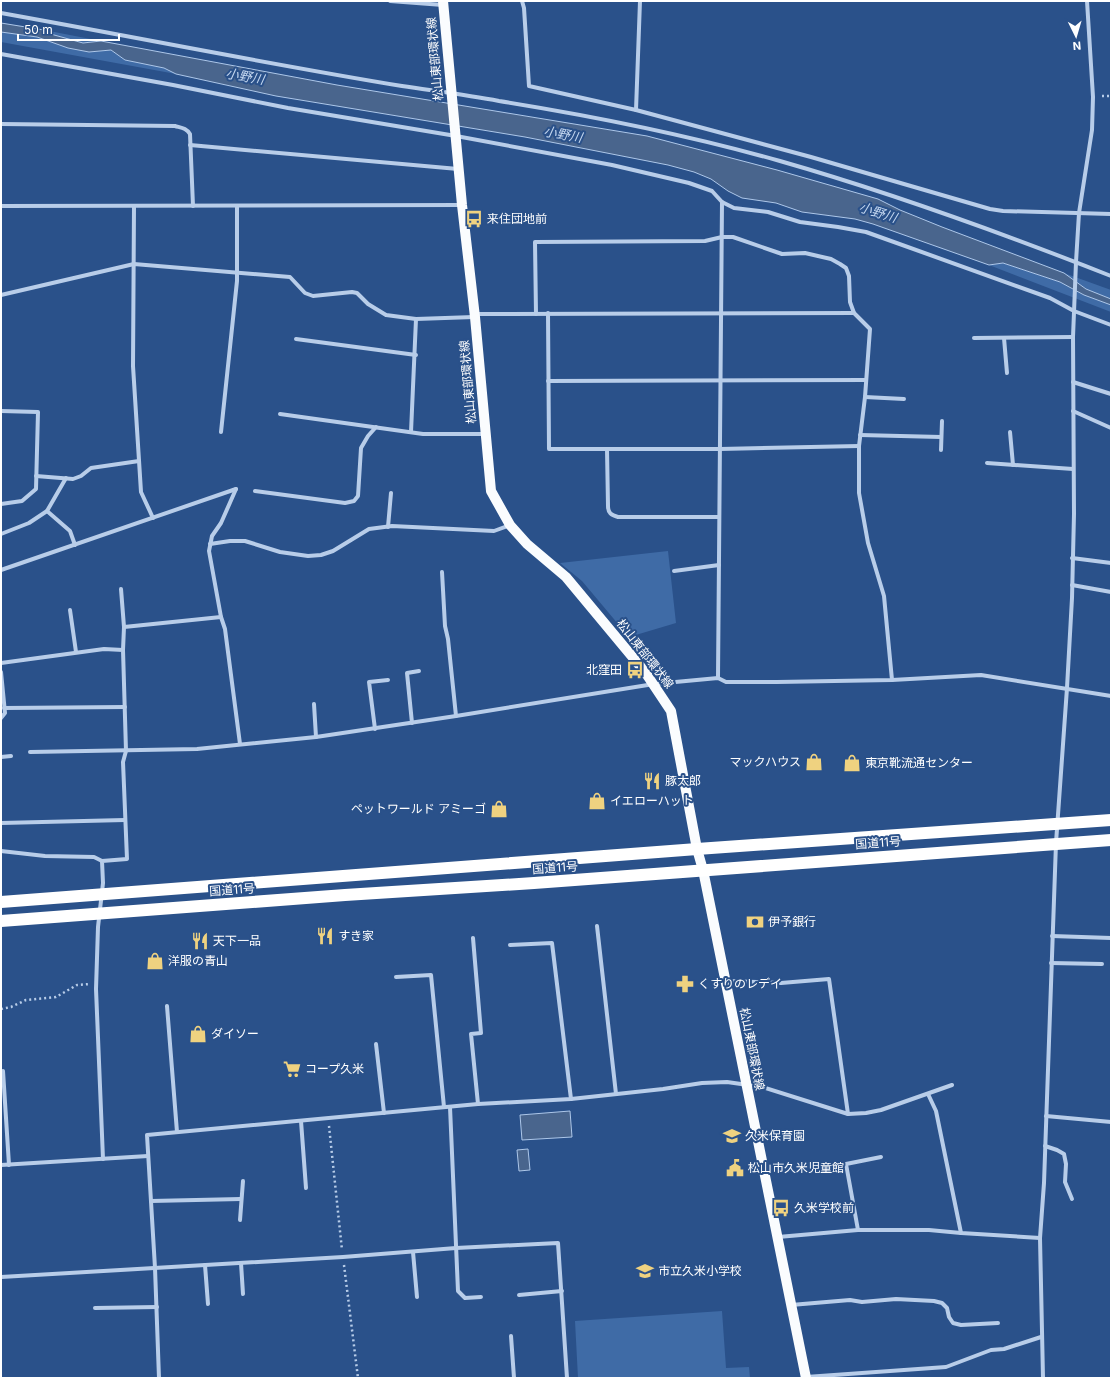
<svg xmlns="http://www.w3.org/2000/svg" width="1112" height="1379" viewBox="0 0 1112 1379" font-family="Inter,'Noto Sans JP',sans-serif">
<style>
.green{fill:#3f6ba6}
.water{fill:#49658d;stroke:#adc7e9}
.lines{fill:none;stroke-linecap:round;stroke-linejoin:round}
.path{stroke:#b8cde9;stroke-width:2.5;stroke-dasharray:2 3;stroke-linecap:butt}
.street{stroke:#b8cde9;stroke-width:4}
.primary{stroke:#fafcfe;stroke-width:10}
.highway{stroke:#fff;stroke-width:12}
.labels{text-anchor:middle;stroke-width:4;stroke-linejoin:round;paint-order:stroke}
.street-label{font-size:12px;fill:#fff;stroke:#2a518a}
.poi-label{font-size:12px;fill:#fff;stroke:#2a518a;text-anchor:start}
.water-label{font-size:13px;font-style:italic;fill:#c4d7f0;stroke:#2a518a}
</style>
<rect width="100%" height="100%" fill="#2a518a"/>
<g class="green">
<polygon points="44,30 101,41 83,43 47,33"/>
<polygon points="1,32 37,37 68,48 89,52 111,50 125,60 164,68 176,74 1,42"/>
<polygon points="1003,263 1060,282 1084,295 1111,305 1111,312 989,265"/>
<polygon points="1064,273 1111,290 1111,299 1086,289"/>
<polygon points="668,551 676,623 629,637 582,581 560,563"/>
<polygon points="722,1311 726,1368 749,1367 750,1378 578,1378 575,1321"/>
</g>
<g class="water">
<polygon points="1,23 44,30 47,33 83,43 101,41 337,85 647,136 777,170 878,199 900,210 942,227 1064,273 1086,289 1111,299 1111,305 1084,295 1060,282 1003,263 989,265 873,224 855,219 802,212 776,203 742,198 728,191 711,179 694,172 668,165 525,137 276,96 176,74 164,68 125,60 111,50 89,52 68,48 37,37 1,32"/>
<polygon points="570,1111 572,1137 522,1140 520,1115"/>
<polygon points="528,1149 530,1170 519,1171 517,1150"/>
</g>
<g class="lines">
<g class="path">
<polyline points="1102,96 1111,96"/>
<polyline points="1,1009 11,1007 26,1000 56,997 77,985 90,984"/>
<polyline points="329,1126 342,1250"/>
<polyline points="344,1265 358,1378"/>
</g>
<g class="street">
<polyline points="390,1 443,5"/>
<polyline points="522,1 524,8 529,86 636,110 811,157 990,209 1003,211 1111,214"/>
<path d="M1,13C135,37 268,64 402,86C435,91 467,95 499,101C593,116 688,135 780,161C892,193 1002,233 1111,276"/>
<polyline points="1,54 173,85 288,108 456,136 612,165 689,183 712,191 722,202 734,208 768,212 800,222 838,227 866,232 1050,298 1074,311 1111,325"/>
<polyline points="636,110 640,1"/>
<path d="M1,124L175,126C182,128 186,128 190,134L193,206"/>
<polyline points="190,145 458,169"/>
<polyline points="1,206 461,205"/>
<polyline points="134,206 133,366 141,492 153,518"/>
<polyline points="1,295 134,264 290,277 305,293 313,296 352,292 357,293 368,304 386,315 416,319 474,317"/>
<polyline points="548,313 549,449 720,449 859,446"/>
<polyline points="475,314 854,313"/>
<polyline points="536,314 535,242 705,241 722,237 733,237 782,254 805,253 831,259 840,264 846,268 849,276 850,302 854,313 870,329 865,397 859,446 859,493 868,543 884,596 892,680"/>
<polyline points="974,338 1073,337"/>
<polyline points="1004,338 1007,373"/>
<polyline points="296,339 416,355"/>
<polyline points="548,381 866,380"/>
<polyline points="1073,382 1111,394"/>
<polyline points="865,397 904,399"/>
<polyline points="1,411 38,412 36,489 22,501 1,504"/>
<polyline points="1073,411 1111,428"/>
<polyline points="280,414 423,434 485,434"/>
<polyline points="221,432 237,281 237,206"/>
<polyline points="411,432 416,319"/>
<polyline points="1010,432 1013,465"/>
<polyline points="860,435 941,437"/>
<path d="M607,449L608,506C608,513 611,515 618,517H719"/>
<polyline points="941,450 942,421"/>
<polyline points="987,463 1073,469"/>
<polyline points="36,476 73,479 81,476 91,468 139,461"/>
<polyline points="236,489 221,523 212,536 209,551 221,617 225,629 240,744"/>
<polyline points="255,491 345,503 354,501 358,496 361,448 368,436 376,427"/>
<polyline points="47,511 70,531 75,545"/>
<polyline points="388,527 391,493"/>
<polyline points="1,534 29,523 47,511 66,478"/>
<polyline points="210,544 230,541 245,541 280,552 308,556 321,555 333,551 369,529 392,526 494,531 510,525"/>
<polyline points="1072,558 1111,563"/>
<polyline points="1,570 236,489"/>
<polyline points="674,571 719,565"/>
<polyline points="442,572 445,626 448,639 456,716"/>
<polyline points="1072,585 1111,592"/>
<polyline points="121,589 124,627 123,650"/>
<polyline points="70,610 76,652"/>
<polyline points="124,627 221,617"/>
<polyline points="1,663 104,649 123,650 126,751 123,762 127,859 102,861 103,883 98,927 96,989 103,1159"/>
<polyline points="1,672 5,713 1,718"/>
<polyline points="718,678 722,202"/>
<polyline points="314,704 316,737"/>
<polyline points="4,708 125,707"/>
<polyline points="412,723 407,673 419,671"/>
<polyline points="375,729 369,682 388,680"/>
<polyline points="30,752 197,749 316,737 456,716 654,684 718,678 726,682 777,682 892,680 981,675 1111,696"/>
<polyline points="1,757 11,756"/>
<polyline points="1,823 125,820"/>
<polyline points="1,851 45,856 94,857 102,861"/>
<polyline points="597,926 616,1094"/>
<polyline points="1052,936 1111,938"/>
<polyline points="473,938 481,1033 471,1034 478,1104"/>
<polyline points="510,945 552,943 571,1099"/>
<polyline points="1051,963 1102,964"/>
<polyline points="396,977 431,975 444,1107"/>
<polyline points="727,981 781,983 829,979 848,1114"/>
<polyline points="167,1006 177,1132"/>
<polyline points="376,1044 384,1113"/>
<polyline points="3,1071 9,1165"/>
<polyline points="928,1094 936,1111 961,1233"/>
<polyline points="450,1107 458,1291 465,1298 481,1297"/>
<polyline points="1046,1116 1111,1122"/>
<polyline points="301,1121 306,1188"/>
<polyline points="1045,1146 1057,1150 1064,1154 1066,1164 1065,1182 1072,1199"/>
<polyline points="1,1165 148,1156"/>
<polyline points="151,1201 241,1199"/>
<polyline points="240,1220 243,1181"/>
<polyline points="858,1230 846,1164 881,1157"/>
<polyline points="778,1237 858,1230 929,1230 961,1233 1040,1238"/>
<polyline points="413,1252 417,1297"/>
<polyline points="241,1263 243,1294"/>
<polyline points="205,1265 208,1304"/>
<polyline points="1,1277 343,1257 456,1248 558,1243 567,1378"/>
<polyline points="519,1295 562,1291"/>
<polyline points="791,1305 850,1300 862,1302 896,1299 934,1301 942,1303 947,1308 949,1317 953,1323 961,1325 998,1323"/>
<polyline points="95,1308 157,1307"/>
<polyline points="511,1336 514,1378"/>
<polyline points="806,1377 946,1367 991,1350 1004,1349 1041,1337"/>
<polyline points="159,1378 155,1268 147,1135 478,1104 571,1099 663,1089 702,1083 727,1082 762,1087 848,1114 866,1113 881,1110 952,1085"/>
<polyline points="1043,1378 1040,1238 1044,1183 1056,843 1067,688 1072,598 1074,514 1073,337 1076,262 1079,213 1092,130 1093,97 1087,1"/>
</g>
<polyline class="primary" points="443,1 462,205 475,317 491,491 510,525 527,544 566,577 645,672 671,711 697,849 703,870 806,1378"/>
<g class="highway">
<polyline points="1,902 697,849 1111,820"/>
<polyline points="1,921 345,895 534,883 1111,840"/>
</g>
</g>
<defs>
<g id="bus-bare" transform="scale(1.38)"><path d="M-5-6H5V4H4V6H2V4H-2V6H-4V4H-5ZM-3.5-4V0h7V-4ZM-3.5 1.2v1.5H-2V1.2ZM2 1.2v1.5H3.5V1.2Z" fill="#efd280" stroke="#2a518a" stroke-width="2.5" paint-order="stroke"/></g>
<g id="shop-bare" transform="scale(1.38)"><path d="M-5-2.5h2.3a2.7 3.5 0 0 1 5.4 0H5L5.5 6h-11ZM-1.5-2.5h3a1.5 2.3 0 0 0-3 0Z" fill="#efd280" stroke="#2a518a" stroke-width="2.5" paint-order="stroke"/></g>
<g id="restaurant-bare" transform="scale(1.38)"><path d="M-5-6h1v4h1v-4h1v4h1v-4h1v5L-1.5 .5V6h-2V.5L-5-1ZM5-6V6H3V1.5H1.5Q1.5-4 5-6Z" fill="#efd280" stroke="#2a518a" stroke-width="2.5" paint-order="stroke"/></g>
<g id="bank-bare" transform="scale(1.38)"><path d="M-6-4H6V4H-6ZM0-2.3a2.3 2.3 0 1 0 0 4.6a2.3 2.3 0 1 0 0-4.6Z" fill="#efd280" stroke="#2a518a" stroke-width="2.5" paint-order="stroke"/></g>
<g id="pharmacy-bare" transform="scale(1.38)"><path d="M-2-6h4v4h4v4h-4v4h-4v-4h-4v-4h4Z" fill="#efd280" stroke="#2a518a" stroke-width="2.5" paint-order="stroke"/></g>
<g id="supermarket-bare" transform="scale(1.38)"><path d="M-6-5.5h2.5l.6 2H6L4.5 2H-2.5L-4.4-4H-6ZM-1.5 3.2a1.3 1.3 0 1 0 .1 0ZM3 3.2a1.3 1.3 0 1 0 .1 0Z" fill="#efd280" stroke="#2a518a" stroke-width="2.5" paint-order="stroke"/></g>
<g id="school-bare" transform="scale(1.38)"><path d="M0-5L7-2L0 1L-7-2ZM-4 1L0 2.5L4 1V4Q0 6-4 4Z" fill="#efd280" stroke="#2a518a" stroke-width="2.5" paint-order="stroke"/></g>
<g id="civic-bare" transform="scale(1.38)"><path d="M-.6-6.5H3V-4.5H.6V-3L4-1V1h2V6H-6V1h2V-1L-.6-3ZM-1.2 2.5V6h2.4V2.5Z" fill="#efd280" stroke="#2a518a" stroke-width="2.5" paint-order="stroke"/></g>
</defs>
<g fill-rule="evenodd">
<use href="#bus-bare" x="474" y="219"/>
<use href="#bus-bare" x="635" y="670"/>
<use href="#shop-bare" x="814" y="762"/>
<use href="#shop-bare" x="852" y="763"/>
<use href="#restaurant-bare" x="652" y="781"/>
<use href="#shop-bare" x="597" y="801"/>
<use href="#shop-bare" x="499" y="809"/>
<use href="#bank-bare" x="755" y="922"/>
<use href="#restaurant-bare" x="325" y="936"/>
<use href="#restaurant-bare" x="200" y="941"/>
<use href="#shop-bare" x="155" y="961"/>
<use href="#pharmacy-bare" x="685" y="984"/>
<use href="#shop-bare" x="198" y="1034"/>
<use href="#supermarket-bare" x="292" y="1069"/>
<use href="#school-bare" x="732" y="1136"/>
<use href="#civic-bare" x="735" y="1168"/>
<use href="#bus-bare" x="781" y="1208"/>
<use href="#school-bare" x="645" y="1271"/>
</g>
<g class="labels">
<g class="street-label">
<text transform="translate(435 59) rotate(-95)" y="4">松山東部環状線</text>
<text transform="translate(468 382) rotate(-95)" y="4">松山東部環状線</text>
<text transform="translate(645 654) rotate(52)" y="4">松山東部環状線</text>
<text transform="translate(878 843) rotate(-4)" y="4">国道11号</text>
<text transform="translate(555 868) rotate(-4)" y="4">国道11号</text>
<text transform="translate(232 890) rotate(-4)" y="4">国道11号</text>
<text transform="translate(752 1049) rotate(79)" y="4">松山東部環状線</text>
</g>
<g class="poi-label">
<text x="487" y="223">来住団地前</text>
<text x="622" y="674" text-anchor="end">北窪田</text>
<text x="801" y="766" text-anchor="end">マックハウス</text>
<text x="865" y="767">東京靴流通センター</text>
<text x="665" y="785">豚太郎</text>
<text x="610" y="805">イエローハット</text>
<text x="486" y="813" text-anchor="end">ペットワールド アミーゴ</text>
<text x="768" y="926">伊予銀行</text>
<text x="338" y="940">すき家</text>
<text x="213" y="945">天下一品</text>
<text x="168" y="965">洋服の青山</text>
<text x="698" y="988">くすりのレデイ</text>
<text x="211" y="1038">ダイソー</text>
<text x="305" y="1073">コープ久米</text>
<text x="745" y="1140">久米保育園</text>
<text x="748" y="1172">松山市久米児童館</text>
<text x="794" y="1212">久米学校前</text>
<text x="658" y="1275">市立久米小学校</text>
</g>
<g class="water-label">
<text transform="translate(245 76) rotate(10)" y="5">小野川</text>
<text transform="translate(563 134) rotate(10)" y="5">小野川</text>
<text transform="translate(878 212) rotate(17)" y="5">小野川</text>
</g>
</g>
<rect width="1112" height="1379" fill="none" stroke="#ffffff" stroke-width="4"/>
<g transform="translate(1076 36) rotate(175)" stroke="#2a518a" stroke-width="3" paint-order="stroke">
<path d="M0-3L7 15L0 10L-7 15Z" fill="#ffffff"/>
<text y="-6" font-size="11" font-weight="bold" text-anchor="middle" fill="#ffffff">N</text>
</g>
<path d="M18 34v6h101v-6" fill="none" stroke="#ffffff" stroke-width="2"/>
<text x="24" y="34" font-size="12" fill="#ffffff" stroke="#2a518a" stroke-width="3" paint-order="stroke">50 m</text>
</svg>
